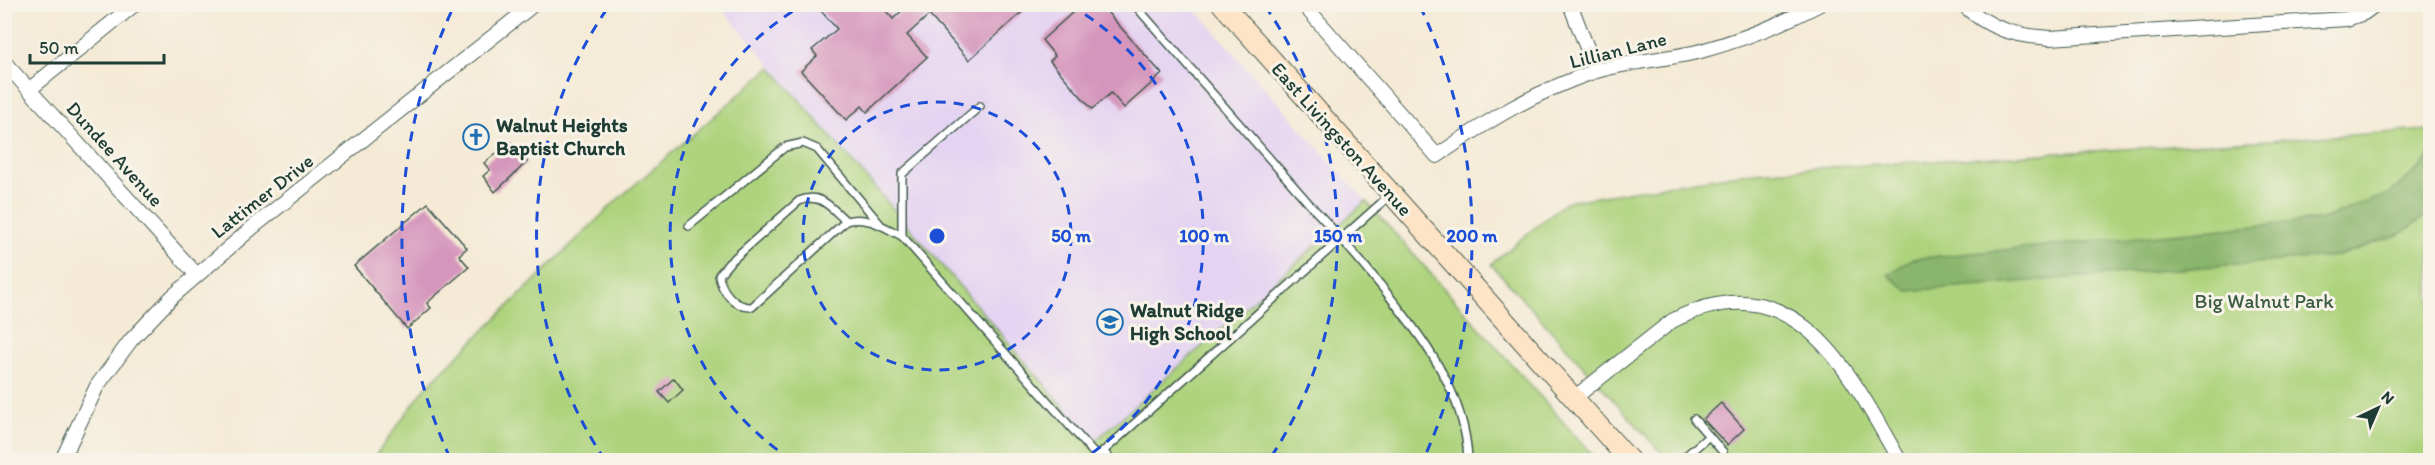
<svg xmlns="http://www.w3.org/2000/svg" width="2435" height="465" viewBox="0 0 2435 465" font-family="Itim,sans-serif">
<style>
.built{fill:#e4d3f2}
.green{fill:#add37d;stroke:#668858;stroke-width:1.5}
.forest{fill:#8ab56c;stroke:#547950;stroke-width:1.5}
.building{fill:#d595bc}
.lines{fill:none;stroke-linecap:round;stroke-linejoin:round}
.service-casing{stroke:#3f574c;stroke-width:10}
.minor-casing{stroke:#3f574c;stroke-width:16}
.secondary-casing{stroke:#3f574c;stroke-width:22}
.service{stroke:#fff;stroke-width:7}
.minor{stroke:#fff;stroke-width:14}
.secondary{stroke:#fee4c6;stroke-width:20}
.ring{fill:none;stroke:#1d4ed8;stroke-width:3;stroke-dasharray:10 8}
.labels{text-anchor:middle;stroke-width:6;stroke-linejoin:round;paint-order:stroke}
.street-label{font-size:20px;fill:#1f3d34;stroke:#f7f3e8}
.poi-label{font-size:20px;font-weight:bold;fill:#1f3d34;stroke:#f7f3e8;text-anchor:start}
.park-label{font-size:20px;fill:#3b5b43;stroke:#f7f3e8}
.centre{fill:#1d4ed8;stroke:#f7f3e8;stroke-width:3}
.ring-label{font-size:18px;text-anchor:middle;font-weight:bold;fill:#1d4ed8;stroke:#f7f3e8;stroke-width:6;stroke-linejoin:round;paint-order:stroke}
</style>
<rect width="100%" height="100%" fill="#f7f3e8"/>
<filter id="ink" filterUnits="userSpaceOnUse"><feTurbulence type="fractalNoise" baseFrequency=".0167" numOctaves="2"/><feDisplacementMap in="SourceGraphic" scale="12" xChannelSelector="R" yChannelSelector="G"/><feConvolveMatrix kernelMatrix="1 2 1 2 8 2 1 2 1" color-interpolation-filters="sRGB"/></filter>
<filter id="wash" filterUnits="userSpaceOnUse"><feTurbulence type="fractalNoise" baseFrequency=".008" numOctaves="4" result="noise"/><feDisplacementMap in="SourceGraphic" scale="24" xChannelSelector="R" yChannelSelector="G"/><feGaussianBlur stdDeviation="1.35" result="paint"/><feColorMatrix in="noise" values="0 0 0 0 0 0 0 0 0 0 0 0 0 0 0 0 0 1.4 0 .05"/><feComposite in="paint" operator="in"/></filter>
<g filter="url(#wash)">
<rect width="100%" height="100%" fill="#f4ead5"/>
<polygon class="built" points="719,5 1191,5 1366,201 1094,443"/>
<g class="green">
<polygon points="771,67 1094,442 1366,201 1597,460 372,460 426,387 616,201"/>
<polygon points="2430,130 2430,460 1668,460 1491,264 1566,202 1752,172"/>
</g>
<polygon class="forest" points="2430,154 2430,213 2400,234 2338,256 1908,291 1888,275 1911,259 2319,220 2389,194 2424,164"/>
<g id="blocks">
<g class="building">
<polygon points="815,4 880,4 893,19 909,4 1031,4 969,60 929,15 907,35 927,57 867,112 862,106 846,120 801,71 817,56 812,50 837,29"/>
<polygon points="1082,4 1100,4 1162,74 1124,108 1111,93 1092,109 1050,61 1055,56 1042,40"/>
<polygon points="510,142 527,162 495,192 483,176 490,170 484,163"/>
<polygon points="428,203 467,248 459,255 469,267 427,303 431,308 407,329 354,266"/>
<polygon points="674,378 683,390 669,403 659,392"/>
<polygon points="1721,403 1744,429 1727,445 1703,419"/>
</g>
</g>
</g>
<g filter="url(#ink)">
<use href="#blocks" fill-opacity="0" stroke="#3f574c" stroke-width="1.5"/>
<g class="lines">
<g class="service-casing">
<g id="service">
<path d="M1134,4L1312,207C1337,233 1359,259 1382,287C1422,337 1466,393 1468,460"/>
<polyline points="980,106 902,174 902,236 1097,457 1389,196"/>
<path d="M846,221C830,207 821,192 799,201L729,263L719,275C721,291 735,308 752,307L846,221C867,215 884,227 902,236"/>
<polyline points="689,226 785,147 803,143 817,149 880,224"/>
<polyline points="1694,419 1723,452"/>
<polyline points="1103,451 1111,460"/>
<polyline points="1681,460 1709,436"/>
</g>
</g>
<g class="minor-casing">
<g id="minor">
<path d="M1303,4L1437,156C1490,119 1531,94 1593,72C1627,61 1666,60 1701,51C1741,40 1782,24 1820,4"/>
<polyline points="1570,4 1596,71"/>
<path d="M1963,4C1988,29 2016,36 2050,38L2347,19L2364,13L2376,4"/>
<polyline points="4,62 196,274"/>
<polyline points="30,89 135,4"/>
<path d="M1574,398L1672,321C1794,258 1849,371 1899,460"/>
<polyline points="62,460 97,386 131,340 172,297 253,227 534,4"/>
</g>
</g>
<g class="secondary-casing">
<polyline id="secondary" points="1222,4 1629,460"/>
</g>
<use href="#service" class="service"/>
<use href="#minor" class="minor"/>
<use href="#secondary" class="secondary"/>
</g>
</g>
<g class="ring">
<circle cx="937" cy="236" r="134"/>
<path d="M792 460A267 267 0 0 1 803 5M1070 5A267 267 0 0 1 1082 460"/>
<path d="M605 460A401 401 0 0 1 609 6M1265 6A401 401 0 0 1 1269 460"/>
<path d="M450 458A535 535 0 0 1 454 6M1420 6A535 535 0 0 1 1424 458"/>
</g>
<defs>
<g id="church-ring" transform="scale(1.35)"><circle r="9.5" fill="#f7f3e8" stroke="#1f6fb2" stroke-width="1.5"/><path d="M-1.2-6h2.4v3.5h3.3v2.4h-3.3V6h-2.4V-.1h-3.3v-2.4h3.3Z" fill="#1f6fb2"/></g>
<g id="school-ring" transform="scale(1.35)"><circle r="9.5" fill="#f7f3e8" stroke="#1f6fb2" stroke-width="1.5"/><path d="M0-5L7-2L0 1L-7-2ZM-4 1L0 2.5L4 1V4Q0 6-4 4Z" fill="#1f6fb2"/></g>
</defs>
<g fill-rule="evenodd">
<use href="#church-ring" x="476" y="137"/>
<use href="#school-ring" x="1110" y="322"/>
</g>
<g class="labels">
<g class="street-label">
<text transform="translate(1618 50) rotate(-14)" y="7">Lillian Lane</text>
<text transform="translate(1342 139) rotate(48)" y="7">East Livingston Avenue</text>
<text transform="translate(115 154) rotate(48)" y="7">Dundee Avenue</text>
<text transform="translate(262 196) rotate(-38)" y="7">Lattimer Drive</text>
</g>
<g class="poi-label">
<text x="496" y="132">Walnut Heights<tspan x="496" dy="23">Baptist Church</tspan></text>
<text x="1130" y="317">Walnut Ridge<tspan x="1130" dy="23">High School</tspan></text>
</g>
<g class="park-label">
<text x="2264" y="308">Big Walnut Park</text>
</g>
</g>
<circle cx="937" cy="236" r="9" class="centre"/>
<g class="ring-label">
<text x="1071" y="242">50 m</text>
<text x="1204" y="242">100 m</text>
<text x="1338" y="242">150 m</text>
<text x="1472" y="242">200 m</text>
</g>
<rect width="2435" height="465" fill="none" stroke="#f7f3e8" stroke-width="24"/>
<g transform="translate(2378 408) rotate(44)" stroke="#f7f3e8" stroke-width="4.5" paint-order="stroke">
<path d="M0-4.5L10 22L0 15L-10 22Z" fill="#1f3d34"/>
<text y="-9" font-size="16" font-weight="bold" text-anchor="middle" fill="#1f3d34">N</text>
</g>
<path d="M30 54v9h134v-9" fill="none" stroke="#1f3d34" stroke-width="3"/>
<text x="39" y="54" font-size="18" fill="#1f3d34" stroke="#f7f3e8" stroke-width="4.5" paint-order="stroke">50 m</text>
</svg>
